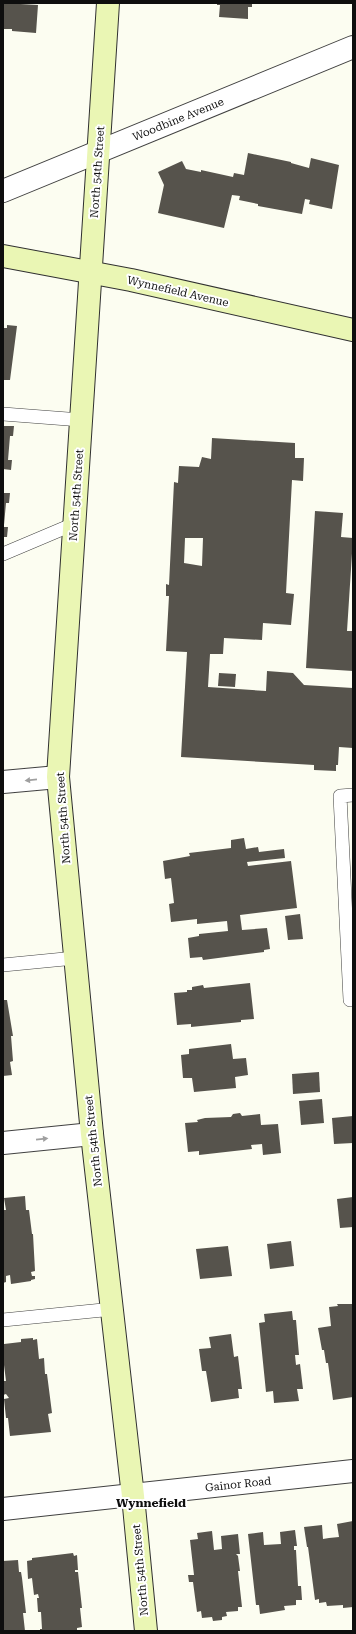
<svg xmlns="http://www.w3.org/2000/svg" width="356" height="1634" viewBox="0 0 356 1634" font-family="'Roboto Serif',serif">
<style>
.building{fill:#56534c;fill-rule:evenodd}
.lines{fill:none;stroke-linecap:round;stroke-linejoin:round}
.lane-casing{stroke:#414141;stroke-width:14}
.street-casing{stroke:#414141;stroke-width:24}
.secondary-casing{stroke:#303030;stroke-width:24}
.lane{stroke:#fff;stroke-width:13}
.street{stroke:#fff;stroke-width:22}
.secondary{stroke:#eaf6b4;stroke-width:22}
.oneway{fill:#9f9f9f}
.labels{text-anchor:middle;stroke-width:4;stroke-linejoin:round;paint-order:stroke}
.street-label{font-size:11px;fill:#0e0e0e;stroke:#fff}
.neighbourhood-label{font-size:12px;font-weight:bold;fill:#0e0e0e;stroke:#fff}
</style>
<rect width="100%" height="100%" fill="#fcfdf1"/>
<g class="building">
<polygon points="3,3 38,5 36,33 12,31 12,29 3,29"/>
<polygon points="217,3 252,3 252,7 248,7 248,19 219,17 220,5 217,5"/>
<polygon points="248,153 291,162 291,163 309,168 311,158 339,165 332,209 309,204 310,200 305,199 302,214 258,206 258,204 239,200 240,196 232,195 224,228 158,213 164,185 158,172 182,161 186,169 201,172 201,170 233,177 234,173 244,175"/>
<polygon points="7,325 17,326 10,380 3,380 3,328 7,328"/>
<polygon points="3,426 14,426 13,436 10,436 8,460 12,460 11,470 3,469"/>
<path d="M212,438L295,443V458H304L303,481L292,480L286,593L294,594L291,625L263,623L262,640L224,638L223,654H210L208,687L266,691L267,671L293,673L304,685L353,688V748L339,747L338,765H336V771L314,770V765L181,757L187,652L166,651L169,596H166V584L169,585L174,482L178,483L179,466L199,467L202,457L211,459ZM185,538H203L202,566L184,563Z"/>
<polygon points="3,493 10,493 9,503 6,503 4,525 3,525"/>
<polygon points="315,511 343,513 341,537 353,538 347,631 353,631 353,671 306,668"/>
<polygon points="3,527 8,527 7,537 3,537"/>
<polygon points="219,673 236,674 235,687 218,686"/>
<polygon points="244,838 246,849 258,847 259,852 284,849 285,858 247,862 248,866 291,861 297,908 240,915 242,930 267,928 270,949 264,950 264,952 203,960 202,957 190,958 188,938 199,936 199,934 228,931 227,921 197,924 197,919 171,922 169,904 174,903 171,878 165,879 163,861 190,856 189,853 231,848 231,840"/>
<polygon points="300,914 303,939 288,940 285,916"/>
<polygon points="250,983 254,1019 241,1020 241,1022 191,1027 191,1024 177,1025 174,993 187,992 187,990 192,990 192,987 203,985 204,988"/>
<polygon points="3,1000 7,1000 13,1036 11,1036 13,1061 10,1062 12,1075 3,1076"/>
<polygon points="231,1044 233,1059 246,1058 248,1075 235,1077 236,1088 194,1092 192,1078 183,1078 181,1055 189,1054 189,1049"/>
<polygon points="319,1072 320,1092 293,1094 292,1074"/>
<polygon points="322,1099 324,1123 301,1125 299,1101"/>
<polygon points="240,1113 242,1116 260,1114 261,1125 278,1124 281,1153 263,1155 262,1144 251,1145 252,1149 199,1155 199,1151 188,1152 185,1123 198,1122 197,1120 205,1118 231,1117 233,1114"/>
<polygon points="353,1116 353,1143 334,1144 332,1118"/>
<polygon points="25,1196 26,1210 29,1210 32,1234 33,1234 35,1271 31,1272 32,1276 35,1276 35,1279 31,1280 31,1281 11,1284 10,1275 6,1276 6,1282 3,1283 3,1212 4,1210 6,1210 4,1198"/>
<polygon points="353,1197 353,1227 340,1228 337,1199"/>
<polygon points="291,1241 294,1266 270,1269 267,1244"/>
<polygon points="228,1246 232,1276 200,1279 196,1249"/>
<polygon points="337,1304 353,1304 353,1397 333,1400 328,1363 326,1363 324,1350 322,1350 318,1328 331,1326 329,1307 338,1306"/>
<polygon points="292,1311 293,1320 296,1320 299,1355 295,1355 296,1365 300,1364 303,1389 297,1389 299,1401 274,1403 273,1391 266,1392 259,1323 265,1322 264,1314"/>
<polygon points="231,1334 234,1357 238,1356 242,1389 238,1389 239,1398 211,1402 206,1371 202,1371 199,1349 211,1348 209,1337"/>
<polygon points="33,1338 33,1340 37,1339 39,1359 44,1358 45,1374 47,1374 52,1413 48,1414 51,1432 10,1436 8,1418 6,1418 4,1399 9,1398 6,1394 3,1395 3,1381 6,1381 3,1357 3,1353 4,1353 4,1344 21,1342 21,1339"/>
<polygon points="353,1521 353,1542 352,1542 353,1544 353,1607 343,1608 343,1605 327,1606 326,1602 319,1603 319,1599 315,1600 308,1547 307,1547 304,1527 322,1525 323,1539 329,1538 339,1537 337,1524"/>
<polygon points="295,1530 297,1546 294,1546 294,1550 296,1550 298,1586 301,1586 302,1600 296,1600 296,1605 284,1606 285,1610 260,1614 259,1605 256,1605 248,1534 263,1532 264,1545 281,1544 280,1532"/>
<polygon points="212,1531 214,1550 222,1549 221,1536 238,1534 240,1554 236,1554 238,1556 240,1571 238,1571 242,1607 238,1607 238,1611 226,1612 227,1616 222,1617 222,1620 213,1621 212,1617 202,1618 201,1611 197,1612 193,1582 189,1582 188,1575 194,1575 190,1540 198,1539 197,1533"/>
<polygon points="73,1553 74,1556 77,1555 78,1570 75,1570 75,1572 78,1572 82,1608 80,1608 82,1627 77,1628 77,1631 40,1631 40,1629 42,1629 41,1612 38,1612 37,1598 39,1598 38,1594 34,1595 32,1578 28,1579 27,1561 32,1560 32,1558"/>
<polygon points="18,1560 19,1572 21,1572 22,1578 26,1613 23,1613 25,1631 3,1631 3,1561"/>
</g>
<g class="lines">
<g class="lane-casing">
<g id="lane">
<polyline points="3,414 81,420"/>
<polyline points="3,554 74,524"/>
<polyline points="353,795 340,796 350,1000 353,1000"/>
<polyline points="3,965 75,958"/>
<polyline points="3,1320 113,1309"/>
</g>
</g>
<g class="street-casing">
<g id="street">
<polyline points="3,191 353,47"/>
<polyline points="3,782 58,777"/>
<polyline points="3,1143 92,1134"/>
<polyline points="3,1509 353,1471"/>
</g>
</g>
<g class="secondary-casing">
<g id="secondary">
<polyline points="108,3 58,777 92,1134 133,1496 146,1631"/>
<polyline points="3,256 131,280 353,330"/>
</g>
</g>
<use href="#lane" class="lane"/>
<use href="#street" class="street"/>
<use href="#secondary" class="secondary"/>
</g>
<defs><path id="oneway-solid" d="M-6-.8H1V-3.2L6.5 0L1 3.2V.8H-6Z"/></defs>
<g class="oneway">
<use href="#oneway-solid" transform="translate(31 780) rotate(174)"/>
<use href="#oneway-solid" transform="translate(42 1139) rotate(-6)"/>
</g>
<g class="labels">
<g class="street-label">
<text transform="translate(178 119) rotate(-22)" y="4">Woodbine Avenue</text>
<text transform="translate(97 172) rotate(-86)" y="4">North 54th Street</text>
<text transform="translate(178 291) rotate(13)" y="4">Wynnefield Avenue</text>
<text transform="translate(76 495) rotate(-86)" y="4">North 54th Street</text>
<text transform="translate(63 818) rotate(-94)" y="4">North 54th Street</text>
<text transform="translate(93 1141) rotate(-96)" y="4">North 54th Street</text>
<text transform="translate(238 1484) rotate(-6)" y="4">Gainor Road</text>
<text transform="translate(140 1570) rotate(-95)" y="4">North 54th Street</text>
</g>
<g class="neighbourhood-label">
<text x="151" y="1507">Wynnefield</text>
</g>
</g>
<rect width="356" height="1634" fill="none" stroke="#0e0e0e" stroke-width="8"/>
</svg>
